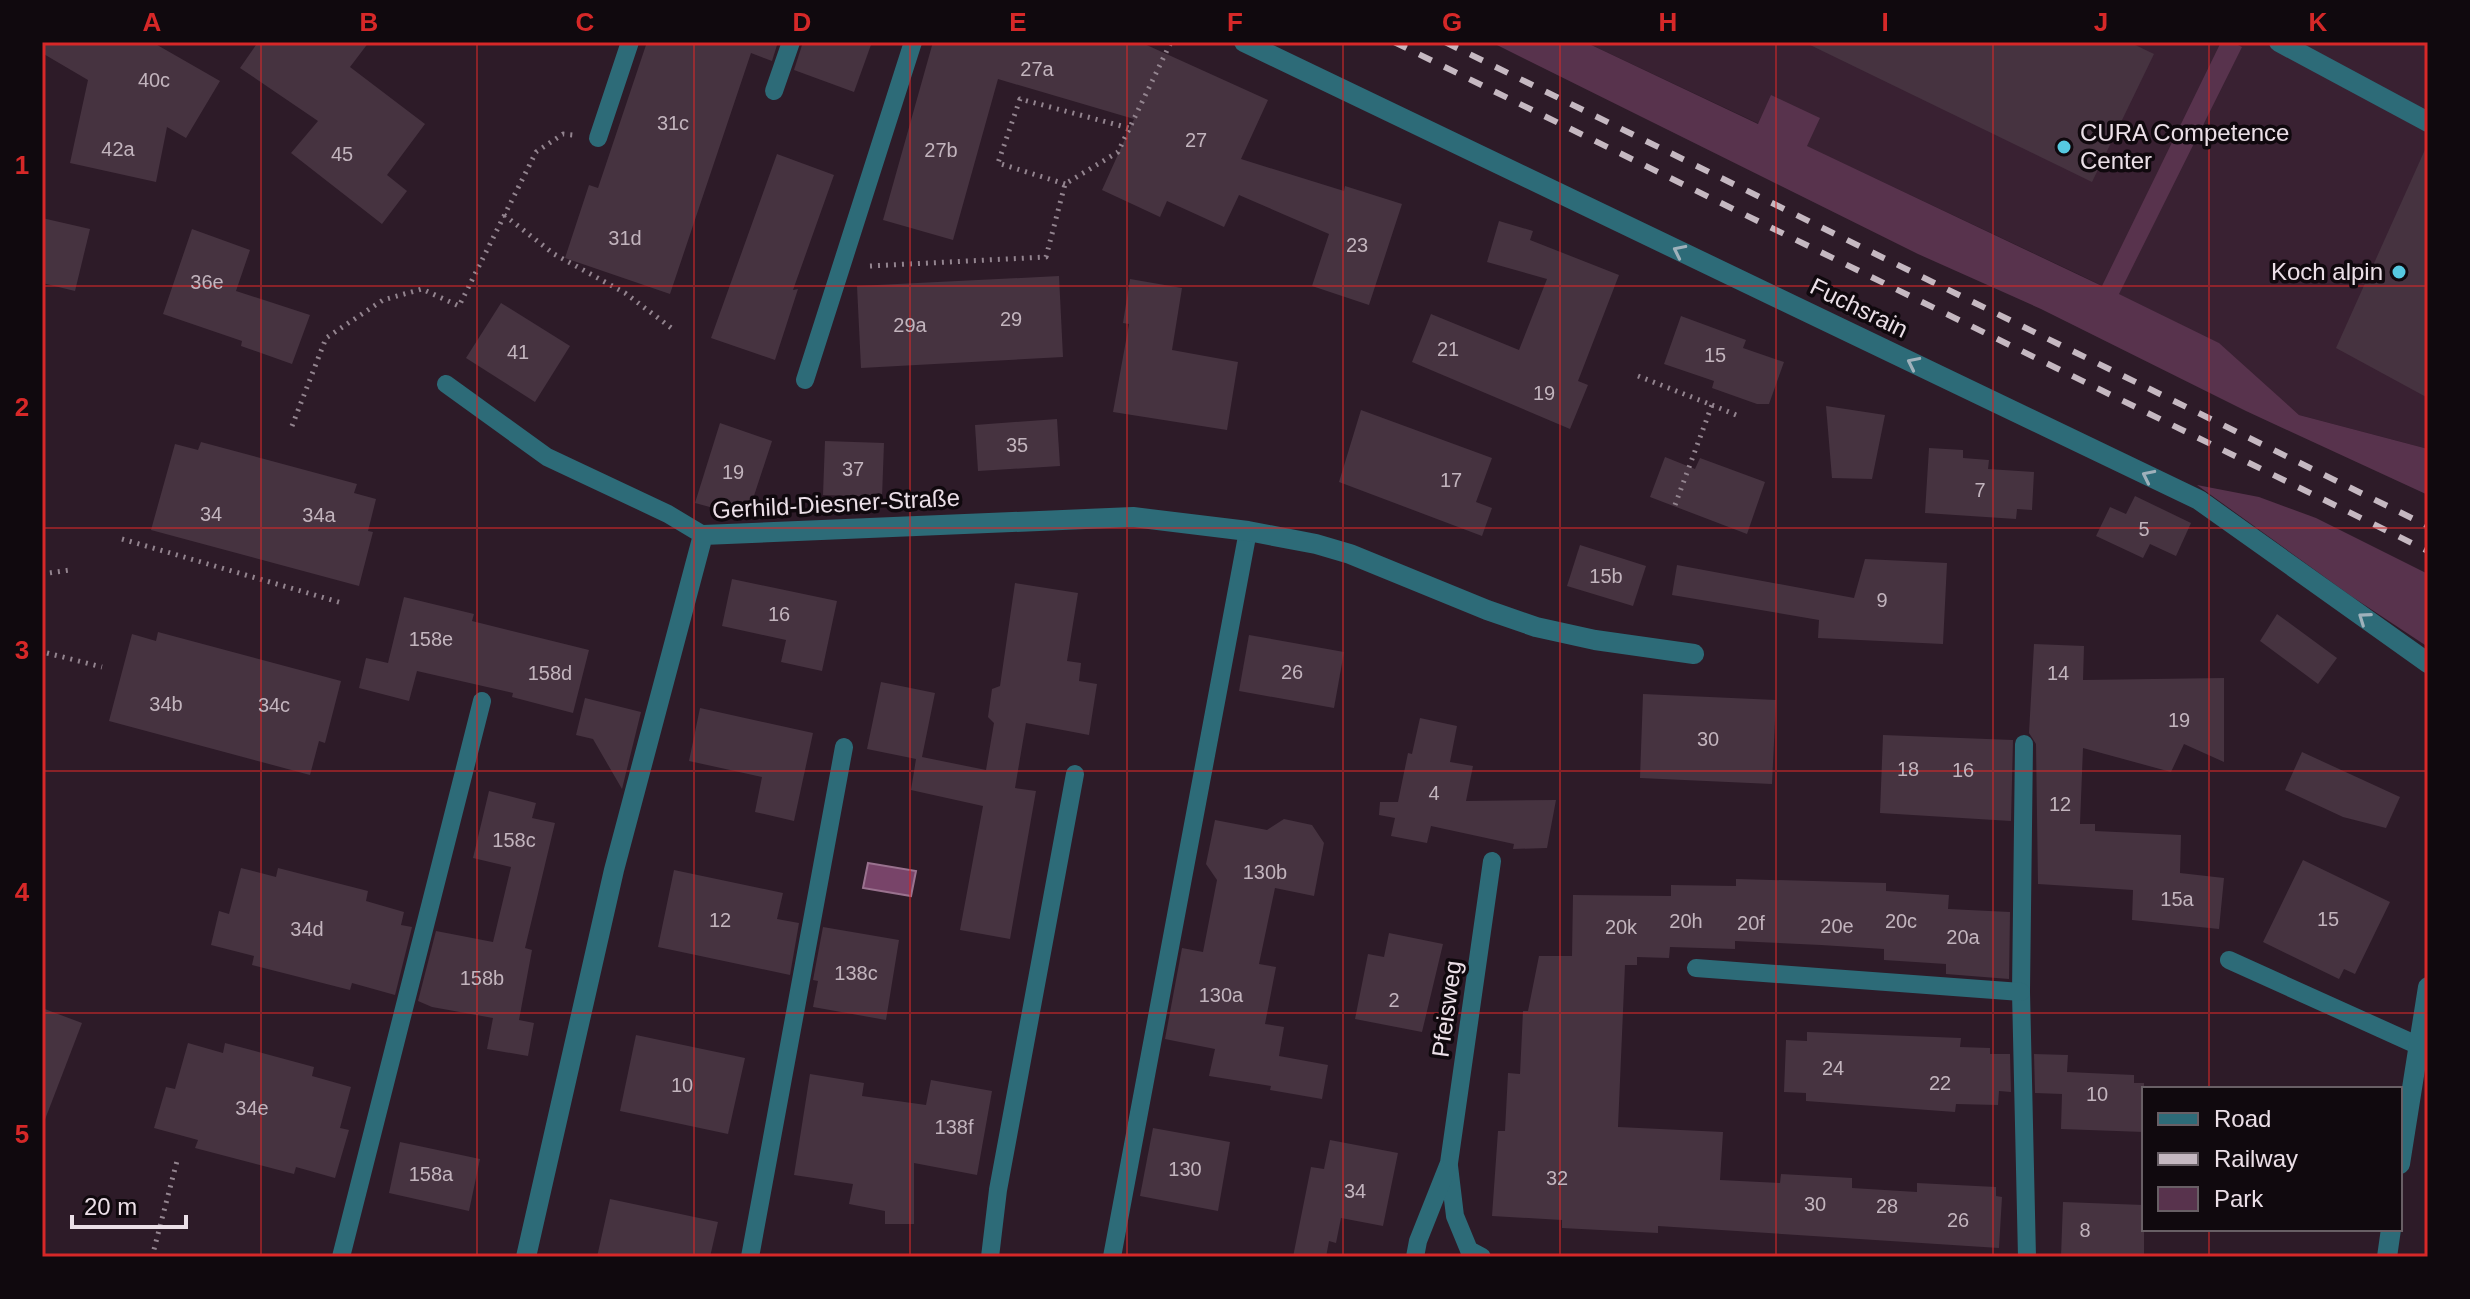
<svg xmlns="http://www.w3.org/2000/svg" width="2470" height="1299" viewBox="0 0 2470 1299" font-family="Arial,sans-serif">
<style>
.built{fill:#392132}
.green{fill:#58334d}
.water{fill:#784469;stroke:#9a728f;stroke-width:2}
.building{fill:#463340}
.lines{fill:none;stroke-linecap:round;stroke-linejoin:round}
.path{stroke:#93848f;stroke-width:5;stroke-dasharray:2 6;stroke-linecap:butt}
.lane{stroke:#2d6b78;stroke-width:18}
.street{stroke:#2d6b78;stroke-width:20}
.rail{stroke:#c5b8c1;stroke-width:6;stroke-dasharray:14 14;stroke-linecap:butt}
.oneway{stroke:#9fb1bb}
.grid{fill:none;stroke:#d62828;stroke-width:2;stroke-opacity:0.55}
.poi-dot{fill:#56c9e1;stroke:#10090e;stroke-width:3}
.labels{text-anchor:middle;stroke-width:7;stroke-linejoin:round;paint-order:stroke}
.number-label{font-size:20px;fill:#c2b4bd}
.poi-label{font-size:24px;fill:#ebdfe7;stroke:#10090e;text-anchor:start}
.street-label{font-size:24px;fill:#ebdfe7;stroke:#10090e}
.neatline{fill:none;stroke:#d62828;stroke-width:3}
.grid-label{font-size:26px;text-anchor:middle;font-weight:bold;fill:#d62828}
</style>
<rect width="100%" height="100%" fill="#2d1b28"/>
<polygon class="built" points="1585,42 2428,42 2428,449 2299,415 2218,343 2080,275"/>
<g class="green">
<polygon points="1491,42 1585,42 1758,124 1771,95 1820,118 1807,146 2102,286 2221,42 2232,42 2242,47 2119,294 2219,343 2299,415 2428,449 2428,495 2246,411 2041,309 1918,254"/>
<polygon points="2197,485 2259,497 2316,518 2428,574 2428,647 2351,596"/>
</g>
<polygon class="water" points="868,863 916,871 911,896 863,888"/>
<g class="building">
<polygon points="42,42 152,42 220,81 186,138 167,127 156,182 70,163 88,80 42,53"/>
<polygon points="258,42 369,42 350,67 425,124 387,175 407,191 382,224 291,153 318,121 240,68"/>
<polygon points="647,42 778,42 772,61 751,53 670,294 565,258 589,185 598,188"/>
<polygon points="803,42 872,42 854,92 794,70"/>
<polygon points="933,42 1140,42 1268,100 1241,159 1344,191 1345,186 1402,204 1369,305 1312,286 1329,234 1239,195 1224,227 1167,201 1160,217 1102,190 1134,119 998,79 953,240 883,220"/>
<polygon points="1804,42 2129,42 2154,54 2092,182"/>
<polygon points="2428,143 2428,398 2336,348"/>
<polygon points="777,154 834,175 793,290 798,289 775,360 711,338"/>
<polygon points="42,218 90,229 75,291 42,283"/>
<polygon points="1499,221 1533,231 1530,240 1619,275 1578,381 1588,385 1570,429 1412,362 1431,314 1519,350 1547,279 1487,262"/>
<polygon points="192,229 250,250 236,291 310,315 292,364 241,346 242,341 163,314"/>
<polygon points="1059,276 1063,357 861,368 857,286"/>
<polygon points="1130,279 1182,288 1172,350 1238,362 1227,430 1113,412 1129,324 1123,323"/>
<polygon points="501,303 570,346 535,402 466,358"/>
<polygon points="1681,316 1746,340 1743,348 1784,362 1769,404 1757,404 1712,388 1714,381 1664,364"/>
<polygon points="1826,406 1885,415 1872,479 1832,478"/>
<polygon points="1361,410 1492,458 1476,502 1492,508 1482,536 1339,482"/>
<polygon points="1057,419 1060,466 978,471 975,425"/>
<polygon points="720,423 772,441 747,517 695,503"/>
<polygon points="825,441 884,443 882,497 823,495"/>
<polygon points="201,442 357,484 354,493 376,499 368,531 373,532 359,586 151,530 175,444 198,450"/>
<polygon points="1929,448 1963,450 1963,458 1989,460 1988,469 2034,472 2032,510 2017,509 2016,519 1925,513"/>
<polygon points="1665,457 1695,469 1700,458 1765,482 1747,534 1650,497"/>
<polygon points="2135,496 2191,523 2176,556 2150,544 2143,558 2096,536 2110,507 2126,514"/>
<polygon points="1580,545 1646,566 1633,606 1567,586"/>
<polygon points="1865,559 1947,563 1943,644 1818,638 1819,620 1672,595 1677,565 1854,598"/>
<polygon points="732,579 837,601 822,671 781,662 786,640 722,626"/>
<polygon points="1015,583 1078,593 1067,661 1081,663 1079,681 1097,684 1089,735 1026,723 1015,788 1036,791 1010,939 960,930 983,806 911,790 916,759 867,749 881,682 935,693 922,757 986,770 994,723 988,717 992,689 1000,686"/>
<polygon points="404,597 474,614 472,621 589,650 573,713 512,697 513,693 417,671 409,701 359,688 366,658 388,663"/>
<polygon points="2277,614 2337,658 2318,684 2260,641"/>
<polygon points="158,632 341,681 325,743 319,741 310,775 109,721 132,634 156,641"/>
<polygon points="1249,635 1344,652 1334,708 1239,691"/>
<polygon points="2034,644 2084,646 2083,680 2224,678 2224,762 2184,744 2171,772 2083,748 2080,824 2095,824 2095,831 2181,835 2180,873 2224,878 2219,929 2132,920 2133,890 2038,884 2036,744 2029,733"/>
<polygon points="1643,694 1776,700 1772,784 1640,778"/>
<polygon points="585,698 641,712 622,789 593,739 576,735"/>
<polygon points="700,708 813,733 794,821 755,812 762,777 689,761"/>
<polygon points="1420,718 1457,726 1450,762 1473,766 1466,801 1556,800 1547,848 1513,849 1514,844 1431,826 1427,843 1391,836 1395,818 1379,815 1380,802 1398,802 1408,753 1412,754"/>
<polygon points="1883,735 2013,740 2011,821 1880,813"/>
<polygon points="2302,752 2400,797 2386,828 2343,817 2285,790"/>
<polygon points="489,791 536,803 532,818 555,823 525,948 532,950 519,1020 534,1023 528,1056 487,1049 493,1018 432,1007 418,1001 436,931 493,942 511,867 473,858"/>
<polygon points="1284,819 1312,825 1324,843 1314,896 1275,888 1259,964 1276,967 1265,1024 1284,1027 1279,1056 1328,1065 1322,1099 1270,1090 1271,1086 1209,1076 1215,1049 1165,1039 1182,948 1203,952 1217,880 1206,864 1215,820 1267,830"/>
<polygon points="2303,860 2390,902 2355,974 2344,969 2339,979 2263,942"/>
<polygon points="241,868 276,877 278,868 368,891 366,901 404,912 401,925 412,927 395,995 352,983 350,990 252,965 254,956 211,945 219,911 229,914"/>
<polygon points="674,870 783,893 777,919 799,923 790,975 658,947"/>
<polygon points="1736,879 1886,883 1886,891 1949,895 1948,909 2010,912 2009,979 1946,974 1946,964 1884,960 1884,949 1821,945 1735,941 1735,949 1670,947 1669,958 1637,957 1637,965 1625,965 1618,1127 1723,1132 1720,1180 1780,1183 1781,1174 1852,1178 1852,1188 1917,1192 1917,1183 1996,1187 1996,1196 2002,1197 1999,1248 1658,1226 1658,1233 1562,1228 1562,1220 1492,1216 1498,1131 1505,1131 1508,1073 1520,1074 1523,1011 1528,1011 1539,956 1572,956 1573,895 1671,896 1671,885 1736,886"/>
<polygon points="823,927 899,940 886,1020 813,1007 818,981 813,980"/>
<polygon points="1389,933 1443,944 1422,1032 1355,1019 1368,954 1384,957"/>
<polygon points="42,1008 82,1023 44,1122 42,1121"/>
<polygon points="1807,1032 1961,1038 1960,1047 1990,1048 1990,1054 2010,1054 2011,1092 1999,1091 1998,1105 1956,1104 1955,1112 1806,1101 1806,1093 1784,1092 1786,1040 1807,1041"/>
<polygon points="636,1035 745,1058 728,1134 620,1111"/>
<polygon points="188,1043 223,1053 225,1043 314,1067 312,1076 351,1087 340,1128 349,1130 335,1178 296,1167 294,1174 195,1148 198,1140 154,1128 166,1087 175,1089"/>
<polygon points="2034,1054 2068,1055 2067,1072 2134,1075 2134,1083 2144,1083 2144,1132 2061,1129 2062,1094 2035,1093"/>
<polygon points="810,1074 864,1083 862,1096 926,1105 931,1080 992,1091 977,1175 914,1163 914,1224 885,1224 885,1211 849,1204 853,1184 794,1175"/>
<polygon points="1153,1128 1230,1142 1218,1211 1140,1196"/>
<polygon points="1330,1140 1398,1153 1383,1226 1341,1218 1336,1243 1329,1241 1326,1257 1293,1257 1311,1167 1324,1169"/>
<polygon points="400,1142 480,1159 469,1211 389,1193"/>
<polygon points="610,1199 718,1222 710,1257 597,1257"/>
<polygon points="2063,1202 2144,1205 2144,1257 2061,1257"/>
</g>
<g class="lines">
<g class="path">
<polyline points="1065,184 998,163 1020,99 1129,128"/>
<polyline points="504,215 554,254 625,293 674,330"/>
<polyline points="870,266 1046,257 1065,184 1118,152 1171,42"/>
<polyline points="1638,376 1712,405 1675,505"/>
<polyline points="1712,405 1741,417"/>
<polyline points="292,426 326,338 383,300 422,289 459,306 536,152 563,134 573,135"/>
<polyline points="122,539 342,603"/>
<polyline points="42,574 70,570"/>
<polyline points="47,653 102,667"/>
<polyline points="152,1257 177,1161"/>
</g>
<g class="lane">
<polyline points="774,91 791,42"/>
<polyline points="598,138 630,42"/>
<polyline points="805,380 913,42"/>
<polyline points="446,384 547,457 668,514 703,535"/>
<polyline points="2024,744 2021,992 2027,1257"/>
<polyline points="2229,960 2417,1045"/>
<polyline points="1696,968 2021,992"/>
<polyline points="1449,1166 1455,1216 1469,1250 1482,1257"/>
<polyline points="341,1257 482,701"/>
<polyline points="750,1257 844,747"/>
<polyline points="990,1257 998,1190 1075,774"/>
<polyline points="1112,1257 1248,531"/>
<polyline points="1415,1257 1418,1241 1449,1163 1492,861"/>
</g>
<g class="street">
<polyline points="1244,42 2199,500 2428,663"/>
<polyline points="2279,42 2428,122"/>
<polyline points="2400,1164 2428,987"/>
<polyline points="526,1257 614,870 703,535 1133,517 1248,531 1316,544 1350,554 1487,610 1536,627 1595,640 1694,654"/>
<polyline points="2387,1257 2391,1229"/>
</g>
<g class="rail">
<polyline points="1394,42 2428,551"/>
<polyline points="1445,42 2428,526"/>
</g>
</g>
<defs><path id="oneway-chevron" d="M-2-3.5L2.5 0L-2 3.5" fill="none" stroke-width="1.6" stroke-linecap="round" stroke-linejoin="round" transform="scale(2)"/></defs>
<g class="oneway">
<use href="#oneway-chevron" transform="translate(1679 251) rotate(-154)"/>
<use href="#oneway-chevron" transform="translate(1913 363) rotate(-154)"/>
<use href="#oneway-chevron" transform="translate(2148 476) rotate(-154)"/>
<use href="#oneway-chevron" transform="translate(2364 618) rotate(-145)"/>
</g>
<path class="grid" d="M261,42V1257M477,42V1257M694,42V1257M910,42V1257M1127,42V1257M1343,42V1257M1560,42V1257M1776,42V1257M1993,42V1257M2209,42V1089M42,286H2428M42,528H2428M42,771H2428M42,1013H2428M2209,1229V1257"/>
<g class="poi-dot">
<circle cx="2064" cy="147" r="8"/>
<circle cx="2399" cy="272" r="8"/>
</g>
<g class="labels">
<g class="number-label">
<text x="1037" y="76">27a</text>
<text x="154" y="87">40c</text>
<text x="673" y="130">31c</text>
<text x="1196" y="147">27</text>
<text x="118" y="156">42a</text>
<text x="941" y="157">27b</text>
<text x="342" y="161">45</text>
<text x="625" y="245">31d</text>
<text x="1357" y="252">23</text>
<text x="207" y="289">36e</text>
<text x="1011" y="326">29</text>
<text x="910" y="332">29a</text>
<text x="1448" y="356">21</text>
<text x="518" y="359">41</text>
<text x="1715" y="362">15</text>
<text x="1544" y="400">19</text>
<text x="1017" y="452">35</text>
<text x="853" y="476">37</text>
<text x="733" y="479">19</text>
<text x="1451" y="487">17</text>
<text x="1980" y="497">7</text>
<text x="211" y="521">34</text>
<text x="319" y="522">34a</text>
<text x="2144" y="536">5</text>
<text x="1606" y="583">15b</text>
<text x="1882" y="607">9</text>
<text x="779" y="621">16</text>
<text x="431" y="646">158e</text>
<text x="1292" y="679">26</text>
<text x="550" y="680">158d</text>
<text x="2058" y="680">14</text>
<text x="166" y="711">34b</text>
<text x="274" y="712">34c</text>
<text x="2179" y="727">19</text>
<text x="1708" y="746">30</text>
<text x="1908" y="776">18</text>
<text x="1963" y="777">16</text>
<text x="1434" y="800">4</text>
<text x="2060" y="811">12</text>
<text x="514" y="847">158c</text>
<text x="1265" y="879">130b</text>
<text x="2177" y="906">15a</text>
<text x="2328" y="926">15</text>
<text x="720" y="927">12</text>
<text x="1686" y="928">20h</text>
<text x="1901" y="928">20c</text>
<text x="1751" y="930">20f</text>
<text x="1837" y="933">20e</text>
<text x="1621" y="934">20k</text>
<text x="307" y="936">34d</text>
<text x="1963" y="944">20a</text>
<text x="856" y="980">138c</text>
<text x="482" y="985">158b</text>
<text x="1221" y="1002">130a</text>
<text x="1394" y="1007">2</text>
<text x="1833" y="1075">24</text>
<text x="1940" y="1090">22</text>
<text x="682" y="1092">10</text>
<text x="2097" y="1101">10</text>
<text x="252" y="1115">34e</text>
<text x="954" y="1134">138f</text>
<text x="1185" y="1176">130</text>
<text x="431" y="1181">158a</text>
<text x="1557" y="1185">32</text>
<text x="1355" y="1198">34</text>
<text x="1815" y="1211">30</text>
<text x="1887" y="1213">28</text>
<text x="1958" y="1227">26</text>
<text x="2085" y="1237">8</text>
</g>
<g class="poi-label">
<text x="2080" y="141">CURA Competence<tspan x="2080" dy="28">Center</tspan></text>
<text x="2383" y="280" text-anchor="end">Koch alpin</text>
</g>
<g class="street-label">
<text transform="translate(1859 308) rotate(26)" y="8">Fuchsrain</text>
<text transform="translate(836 504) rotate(-3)" y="8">Gerhild-Diesner-Straße</text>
<text transform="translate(1447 1009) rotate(-82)" y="8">Pfeisweg</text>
</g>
</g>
<rect width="2470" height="1299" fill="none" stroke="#10090e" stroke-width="88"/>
<rect x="2142" y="1087" width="260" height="144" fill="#10090e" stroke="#685f65" stroke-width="2"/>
<rect x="2158" y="1113" width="40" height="12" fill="#2d6b78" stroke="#685f65" stroke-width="2"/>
<text x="2214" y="1127" font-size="24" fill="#ebdfe7">Road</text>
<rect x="2158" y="1153" width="40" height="12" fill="#c5b8c1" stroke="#685f65" stroke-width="2"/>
<text x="2214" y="1167" font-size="24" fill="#ebdfe7">Railway</text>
<rect x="2158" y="1187" width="40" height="24" fill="#58334d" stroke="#685f65" stroke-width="2"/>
<text x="2214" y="1207" font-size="24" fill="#ebdfe7">Park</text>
<path d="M72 1215v12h114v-12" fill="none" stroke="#ebdfe7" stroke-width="4"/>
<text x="84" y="1215" font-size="24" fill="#ebdfe7" stroke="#10090e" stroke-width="6" paint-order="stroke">20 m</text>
<rect x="44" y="44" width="2382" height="1211" class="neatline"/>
<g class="grid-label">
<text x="152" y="31">A</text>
<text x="369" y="31">B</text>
<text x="585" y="31">C</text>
<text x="802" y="31">D</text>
<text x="1018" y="31">E</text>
<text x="1235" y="31">F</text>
<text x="1452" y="31">G</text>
<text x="1668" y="31">H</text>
<text x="1885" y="31">I</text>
<text x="2101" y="31">J</text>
<text x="2318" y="31">K</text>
<text x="22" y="174">1</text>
<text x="22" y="416">2</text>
<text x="22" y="659">3</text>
<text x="22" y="901">4</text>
<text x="22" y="1143">5</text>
</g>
</svg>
